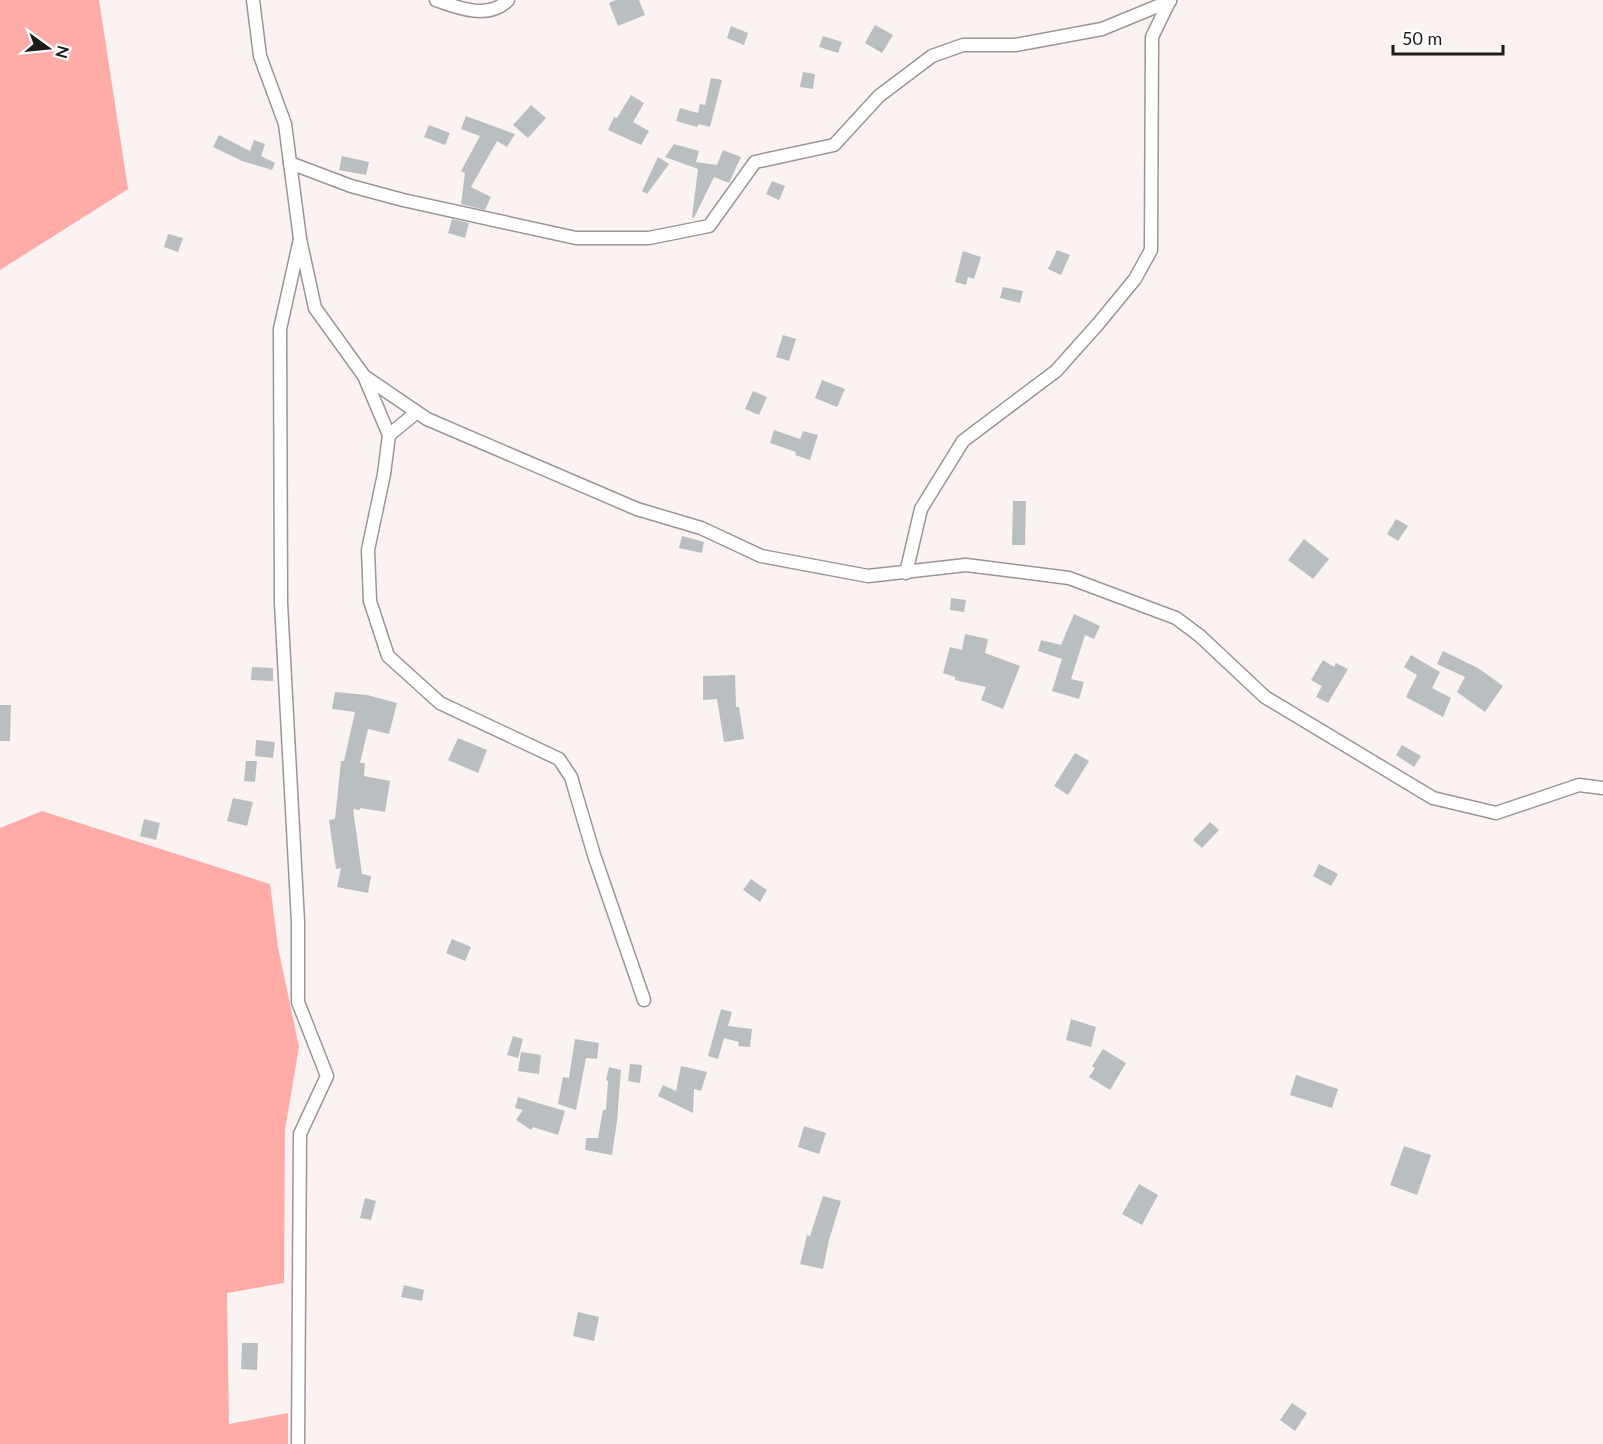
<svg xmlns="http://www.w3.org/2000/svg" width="1603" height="1444" viewBox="0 0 1603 1444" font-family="Lato,sans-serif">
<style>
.green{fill:#ffaca8}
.building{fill:#b9bfc1}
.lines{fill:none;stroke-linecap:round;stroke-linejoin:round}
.street-casing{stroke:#9c9595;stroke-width:15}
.street{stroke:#fff;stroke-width:12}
</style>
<rect width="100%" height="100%" fill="#fbf3f2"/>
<g class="green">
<polygon points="0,0 99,0 128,189 0,270"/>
<polygon points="42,811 270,884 278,947 299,1047 285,1130 284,1283 227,1293 229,1424 288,1413 288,1444 0,1444 0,828"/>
</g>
<g class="building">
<polygon points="616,0 639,0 645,15 618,26 609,3"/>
<polygon points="875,25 893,35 882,53 865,43"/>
<polygon points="731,26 748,33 744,45 727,38"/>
<polygon points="823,36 842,42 838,53 819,47"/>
<polygon points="803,72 815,74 813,89 800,87"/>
<polygon points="711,78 722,80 710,127 699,124 697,127 676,121 680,108 698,113 700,104 705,105"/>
<polygon points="631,95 644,103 633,122 649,131 641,145 608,130 614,117 617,118"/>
<polygon points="531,105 546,118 528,138 513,125"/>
<polygon points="466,116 515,134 507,147 497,141 471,187 491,197 485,210 461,204 465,173 461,171 480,136 461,129"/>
<polygon points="429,125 450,133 445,145 424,137"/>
<polygon points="219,135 250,151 254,140 265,144 261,156 275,163 272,170 242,161 213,147"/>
<polygon points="674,144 699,151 696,162 717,165 723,150 741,157 729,183 714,177 694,218 692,217 698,169 665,157"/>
<polygon points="342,156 369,162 366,175 339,170"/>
<polygon points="658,157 669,164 647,194 642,191"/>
<polygon points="772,181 785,186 779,200 766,194"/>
<polygon points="452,219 469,223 465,238 448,233"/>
<polygon points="168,234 183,238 178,252 164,247"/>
<polygon points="1057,250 1070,255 1061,275 1048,269"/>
<polygon points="963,251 981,257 974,279 968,277 966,285 955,282"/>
<polygon points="1003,287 1023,291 1020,303 1000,298"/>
<polygon points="783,335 796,339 789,361 776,357"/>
<polygon points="822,380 845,389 837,407 815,398"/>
<polygon points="753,391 767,397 759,415 745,409"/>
<polygon points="774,430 800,439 803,431 818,435 810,460 795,455 796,452 770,443"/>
<polygon points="1013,501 1026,501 1025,545 1012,545"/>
<polygon points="1396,519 1408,526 1398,541 1387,534"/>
<polygon points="682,536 704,542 702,553 679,548"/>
<polygon points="1304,539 1329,559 1313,579 1288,560"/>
<polygon points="951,598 966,600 964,612 950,610"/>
<polygon points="1074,614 1100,626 1094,639 1085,635 1071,679 1084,682 1079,699 1052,691 1062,659 1038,651 1041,640 1061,645"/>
<polygon points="965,634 988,639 985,653 1020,666 1003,709 981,700 986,687 955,680 955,677 943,673 950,647 962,650"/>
<polygon points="1443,651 1478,668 1503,686 1485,712 1457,692 1465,677 1437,664"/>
<polygon points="1411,655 1440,672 1432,688 1451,698 1443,717 1406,697 1417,675 1404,667"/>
<polygon points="1323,660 1334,667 1336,663 1348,669 1328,703 1316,697 1322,686 1311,680"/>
<polygon points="252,667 273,668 273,681 251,680"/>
<polygon points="735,675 736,707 739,707 744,739 724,742 717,699 703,700 703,676"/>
<polygon points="335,692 367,695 397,703 389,734 368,729 360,763 365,763 364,776 390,781 385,812 360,808 360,810 353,809 362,874 371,876 368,893 337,887 341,868 336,869 329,820 335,819 341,761 344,761 355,712 332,709"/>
<polygon points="0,705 11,705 10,741 0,741"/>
<polygon points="458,738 487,750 478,773 448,760"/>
<polygon points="256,740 275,742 273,758 255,756"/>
<polygon points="1402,745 1421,756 1414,767 1396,755"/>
<polygon points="1075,753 1089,761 1068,795 1054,786"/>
<polygon points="246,761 257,761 255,782 244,781"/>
<polygon points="233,798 253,802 247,826 227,821"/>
<polygon points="144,819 160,823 156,840 140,836"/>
<polygon points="1210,822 1219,830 1202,848 1193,840"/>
<polygon points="1319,864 1338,874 1331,886 1313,876"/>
<polygon points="751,879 767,890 760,902 743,890"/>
<polygon points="452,939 471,947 465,961 446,953"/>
<polygon points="721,1009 732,1012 728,1026 752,1029 750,1047 738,1046 739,1042 724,1038 718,1059 708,1056"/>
<polygon points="1071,1019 1096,1027 1091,1047 1066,1040"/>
<polygon points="513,1036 523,1039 518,1058 507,1055"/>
<polygon points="575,1039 599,1043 597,1059 586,1058 576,1110 558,1104 563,1077 569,1078"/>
<polygon points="1103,1049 1126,1063 1110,1090 1089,1077 1095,1068 1092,1066"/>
<polygon points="521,1052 541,1055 539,1074 518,1071"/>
<polygon points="630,1064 642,1065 640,1083 628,1081"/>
<polygon points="681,1066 707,1072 701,1091 694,1089 693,1113 658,1096 663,1085 676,1091"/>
<polygon points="609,1067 621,1070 617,1121 612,1155 585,1150 586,1138 598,1138 603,1110 606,1110 608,1081 606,1080"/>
<polygon points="1296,1075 1338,1089 1332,1108 1290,1095"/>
<polygon points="518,1097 565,1111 558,1135 533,1127 531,1130 516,1120 523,1110 515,1108"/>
<polygon points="804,1126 826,1133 819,1154 798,1147"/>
<polygon points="1404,1146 1431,1155 1417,1195 1390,1185"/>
<polygon points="1139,1184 1158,1195 1142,1225 1122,1214"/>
<polygon points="823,1196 841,1201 829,1240 823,1269 800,1264 807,1235 810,1236"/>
<polygon points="365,1198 376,1201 371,1220 360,1218"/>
<polygon points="404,1285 424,1290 422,1301 401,1297"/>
<polygon points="578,1312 599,1317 594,1341 573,1336"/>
<polygon points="242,1343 258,1343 257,1370 241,1369"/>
<polygon points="1292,1403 1307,1413 1295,1431 1280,1420"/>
</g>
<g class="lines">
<g class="street-casing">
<g id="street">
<polyline points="253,0 260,56 285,124 300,239 315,308 364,376 389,435 384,474 368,550 370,601 388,656 440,703 559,759 571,777 594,855 644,1000"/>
<path d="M436,0C458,8 489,20 508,0"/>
<polyline points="290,163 351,186 403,200 576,238 649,238 709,226 755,162 834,145 879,96 932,56 963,45 1015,45 1102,29 1170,1"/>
<polyline points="364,376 427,419 637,509 701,528 761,556 868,576 966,565 1069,578 1176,618 1200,636 1265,697 1433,798 1496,813 1579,785 1603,788"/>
<polyline points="389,435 417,412"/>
<polyline points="906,573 921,509 963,441 1056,371 1098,324 1135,279 1151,250 1152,37 1170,0"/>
<polyline points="298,1444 300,1134 327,1076 298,1002 298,922 281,603 280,329 300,239"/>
</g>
</g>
<use href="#street" class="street"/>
</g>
<g transform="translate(48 48) rotate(105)" stroke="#ffffff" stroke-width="4.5" paint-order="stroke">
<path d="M0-4.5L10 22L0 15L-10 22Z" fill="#1e1b1b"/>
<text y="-9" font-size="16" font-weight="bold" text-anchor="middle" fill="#1e1b1b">N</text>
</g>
<path d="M1393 45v9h110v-9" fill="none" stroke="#1e1b1b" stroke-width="3"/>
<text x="1402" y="45" font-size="18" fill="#1e1b1b" stroke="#ffffff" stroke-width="4.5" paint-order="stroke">50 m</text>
</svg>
